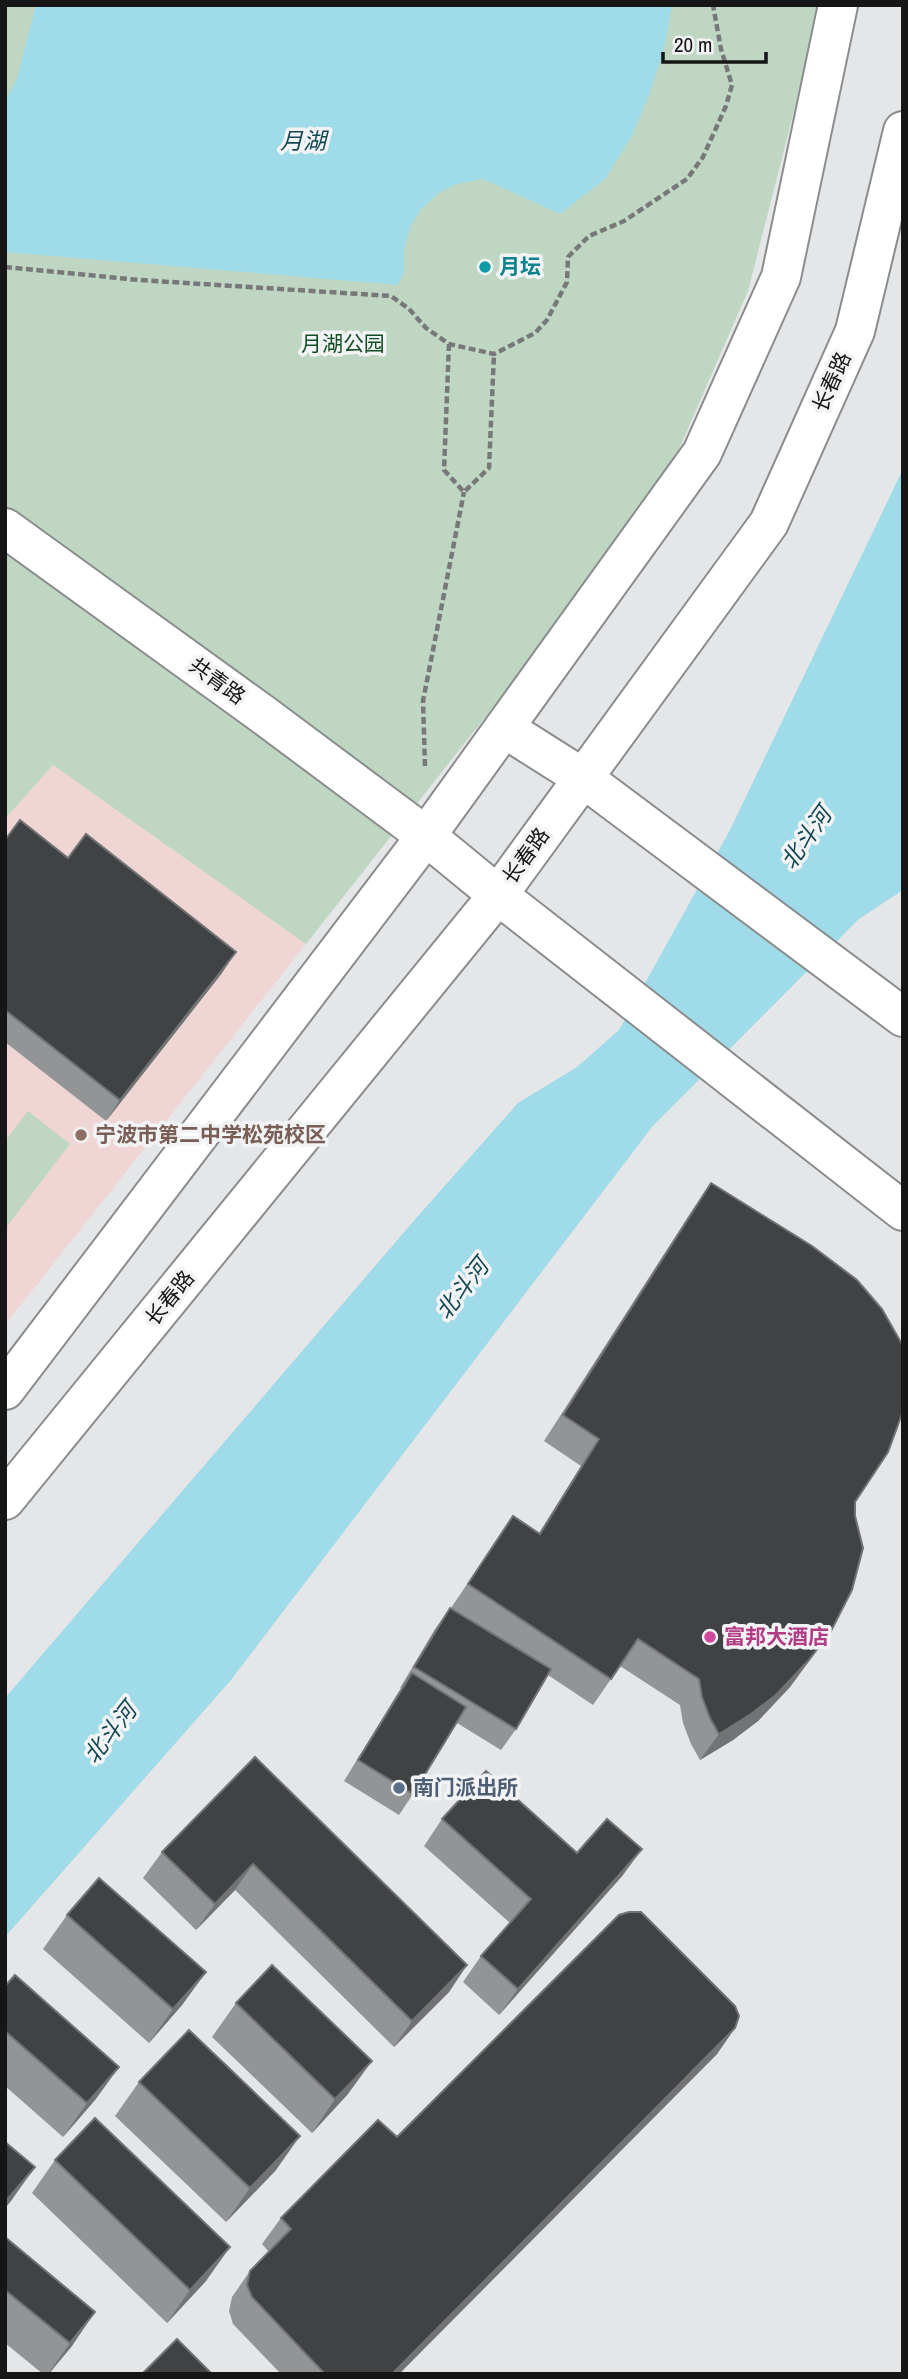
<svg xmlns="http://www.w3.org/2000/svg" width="908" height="2379" viewBox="0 0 908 2379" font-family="'Archivo Narrow','Noto Sans SC',sans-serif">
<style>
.education{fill:#f0d5d5}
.green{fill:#bfd7c2}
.water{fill:#9fdbe8}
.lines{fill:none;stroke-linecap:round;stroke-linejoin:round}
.tertiary-casing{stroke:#8b8c8e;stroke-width:42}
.secondary-casing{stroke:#8b8c8e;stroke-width:42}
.path{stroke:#78787a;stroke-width:4.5;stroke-dasharray:7 3.5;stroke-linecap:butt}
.tertiary{stroke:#fff;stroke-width:38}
.secondary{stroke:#fff;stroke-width:38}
.wall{fill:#939496}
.shaded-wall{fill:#727374}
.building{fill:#414243;stroke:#727374;stroke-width:2}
.culture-dot{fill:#0f9aa8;stroke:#f2f3f5;stroke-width:2.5}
.education-dot{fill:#8d6e63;stroke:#f2f3f5;stroke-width:2.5}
.hotel-dot{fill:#d1479c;stroke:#f2f3f5;stroke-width:2.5}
.service-dot{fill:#5c6f8a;stroke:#f2f3f5;stroke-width:2.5}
.labels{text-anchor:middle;stroke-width:7;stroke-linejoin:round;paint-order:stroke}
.culture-label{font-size:21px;font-weight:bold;fill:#0d838f;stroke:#f2f3f5;text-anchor:start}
.park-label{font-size:21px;fill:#124e24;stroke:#f2f3f5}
.street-label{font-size:21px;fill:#161617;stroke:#f2f3f5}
.education-label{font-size:21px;font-weight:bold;fill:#785e54;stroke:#f2f3f5;text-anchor:start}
.hotel-label{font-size:21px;font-weight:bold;fill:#b23c85;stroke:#f2f3f5;text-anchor:start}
.service-label{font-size:21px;font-weight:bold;fill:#4e5e75;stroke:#f2f3f5;text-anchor:start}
.water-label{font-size:23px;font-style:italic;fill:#134852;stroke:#f2f3f5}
</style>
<rect width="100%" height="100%" fill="#e5e6e8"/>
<polygon class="education" points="53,765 306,944 5,1325 5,819"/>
<g class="green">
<polygon points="5,5 821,5 748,291 679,449 554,630 306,944 53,765 5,819"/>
<polygon points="28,1111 70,1144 5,1229 5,1141"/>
</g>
<g class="water">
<polygon points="36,5 672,5 664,49 649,95 632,136 605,179 560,214 483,179 457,184 440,192 422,208 410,227 404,250 404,272 398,285 5,252 5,101 17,79"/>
<polygon points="903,469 903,890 859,919 652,1127 231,1680 5,1937 5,1698 411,1224 518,1103 577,1067 619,1030 730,830"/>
</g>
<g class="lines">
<g class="tertiary-casing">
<g id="tertiary">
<polyline points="5,528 261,713 426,836"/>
<polyline points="504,728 583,778 903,1017"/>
<polyline points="498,895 903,1211"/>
</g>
</g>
<g class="secondary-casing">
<g id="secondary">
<polyline points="426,836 498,895"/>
<polyline points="5,1390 426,836 702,453 781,277 838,5"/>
<polyline points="5,1500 498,895 769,523 855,331 903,131"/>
</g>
</g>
<g class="path">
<polyline points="5,267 139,280 391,296 409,309 426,328 449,344 494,354 535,333 547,320 567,282 568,257 589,236 624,221 687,179 703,157 726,106 732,85 721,49 713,5"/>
<polyline points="449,344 444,470 464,492 489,468 494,354"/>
<polyline points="425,766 423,701 464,492"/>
</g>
<use href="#tertiary" class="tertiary"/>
<use href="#secondary" class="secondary"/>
</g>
<g class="wall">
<polygon points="5,840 68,858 222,973 106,1121 5,1042"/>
<polygon points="711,1183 855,1502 831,1631 790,1687 758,1721 733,1740 700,1760 691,1744 683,1723 680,1705 620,1666 593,1705 548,1675 516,1729 501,1750 457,1723 413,1794 399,1815 344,1781 401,1688 400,1688 435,1629 450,1608 451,1608 513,1516 539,1533 581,1466 544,1441 693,1209"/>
<polygon points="255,1757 467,1965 449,1992 394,2047 235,1890 196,1930 143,1878 162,1852"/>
<polygon points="442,1819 577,1853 623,1875 499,2015 463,1982 481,1956 510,1923 424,1846"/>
<polygon points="67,1915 206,1972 182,2005 149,2043 43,1949"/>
<polygon points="5,1986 119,2067 95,2100 63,2137 5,2086"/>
<polygon points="236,2003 348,2094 312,2133 212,2037"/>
<polygon points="735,2028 717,2054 399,2374 281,2374 233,2324 229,2311 232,2297 250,2271 269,2252 262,2244 281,2218 397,2137"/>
<polygon points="139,2082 276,2170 226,2222 115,2116"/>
<polygon points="55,2160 206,2281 167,2323 32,2193"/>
<polygon points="5,2237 72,2346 49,2374 43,2374 5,2343"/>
</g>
<g class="shaded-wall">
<polygon points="236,952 222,973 106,1121 120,1100"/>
<polygon points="831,1631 790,1687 758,1721 733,1740 700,1760 719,1734"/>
<polygon points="642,1849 623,1875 499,2015 518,1989"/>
<polygon points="253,1864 235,1890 196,1930 215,1904"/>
<polygon points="467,1965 449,1992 394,2047 412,2021"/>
<polygon points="206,1972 182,2005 149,2043 173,2009"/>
<polygon points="735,2028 717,2054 399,2374 392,2374"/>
<polygon points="372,2061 348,2094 312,2133 335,2099"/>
<polygon points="119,2067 95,2100 63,2137 87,2103"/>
<polygon points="300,2136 276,2170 226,2222 250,2188"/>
<polygon points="35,2167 11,2201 5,2208 5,2202"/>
<polygon points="230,2247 206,2281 167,2323 190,2290"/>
<polygon points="95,2312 72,2346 48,2374 70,2343"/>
</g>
<g class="building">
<polygon points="20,820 68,858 86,834 236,952 120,1100 5,1010 5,840"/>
<polygon points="711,1183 812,1246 857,1280 882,1309 903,1346 903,1411 888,1452 855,1502 855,1516 863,1548 852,1590 831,1631 808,1661 776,1695 751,1714 719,1734 710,1718 702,1697 699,1679 638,1639 611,1679 468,1584 513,1516 540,1534 599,1439 563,1415"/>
<polygon points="450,1608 551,1669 516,1729 414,1667"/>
<polygon points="412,1673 466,1707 413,1794 358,1760"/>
<polygon points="255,1757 467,1965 412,2021 253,1864 215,1904 162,1852"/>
<polygon points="486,1771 577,1853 607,1819 642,1849 518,1989 481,1956 531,1899 442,1819"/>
<polygon points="99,1878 206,1972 173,2009 67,1915"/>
<polygon points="629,1912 641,1912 735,2006 739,2016 735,2028 392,2374 325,2374 252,2297 247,2285 250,2271 291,2229 281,2218 378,2120 397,2137 619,1915"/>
<polygon points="272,1965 372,2061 335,2099 236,2003"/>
<polygon points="15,1975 119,2067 87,2103 5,2031 5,1986"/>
<polygon points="189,2030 300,2136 250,2188 139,2082"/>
<polygon points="95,2118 230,2247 190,2290 55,2160"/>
<polygon points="5,2142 35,2167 5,2202"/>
<polygon points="5,2237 95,2312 70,2343 5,2290"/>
<polygon points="177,2339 212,2374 142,2374"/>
</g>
<circle class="culture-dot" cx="485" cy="267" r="7"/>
<circle class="education-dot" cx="81" cy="1135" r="7"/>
<circle class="hotel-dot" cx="710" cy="1637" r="7"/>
<circle class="service-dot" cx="399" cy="1788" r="7"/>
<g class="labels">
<g class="culture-label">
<text x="499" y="274">月坛</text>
</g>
<g class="park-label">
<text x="343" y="351">月湖公园</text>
</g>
<g class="street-label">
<text transform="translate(832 382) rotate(-66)" y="7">长春路</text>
<text transform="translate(217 681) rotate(36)" y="7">共青路</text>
<text transform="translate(526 856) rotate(-54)" y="7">长春路</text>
<text transform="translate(170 1298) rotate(-51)" y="7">长春路</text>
</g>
<g class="education-label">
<text x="95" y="1142">宁波市第二中学松苑校区</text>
</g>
<g class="hotel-label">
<text x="724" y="1644">富邦大酒店</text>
</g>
<g class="service-label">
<text x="413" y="1795">南门派出所</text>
</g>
<g class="water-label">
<text x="303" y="149">月湖</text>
<text transform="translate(806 838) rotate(-55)" y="8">北斗河</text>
<text transform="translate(462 1289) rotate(-52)" y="8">北斗河</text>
<text transform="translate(110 1733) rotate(-52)" y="8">北斗河</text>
</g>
</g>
<rect width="908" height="2379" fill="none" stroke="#161617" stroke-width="14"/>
<path d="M663 52v10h103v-10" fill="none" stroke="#161617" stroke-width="3.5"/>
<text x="674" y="52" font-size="21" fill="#161617" stroke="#f2f3f5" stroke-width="5" paint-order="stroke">20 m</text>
</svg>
